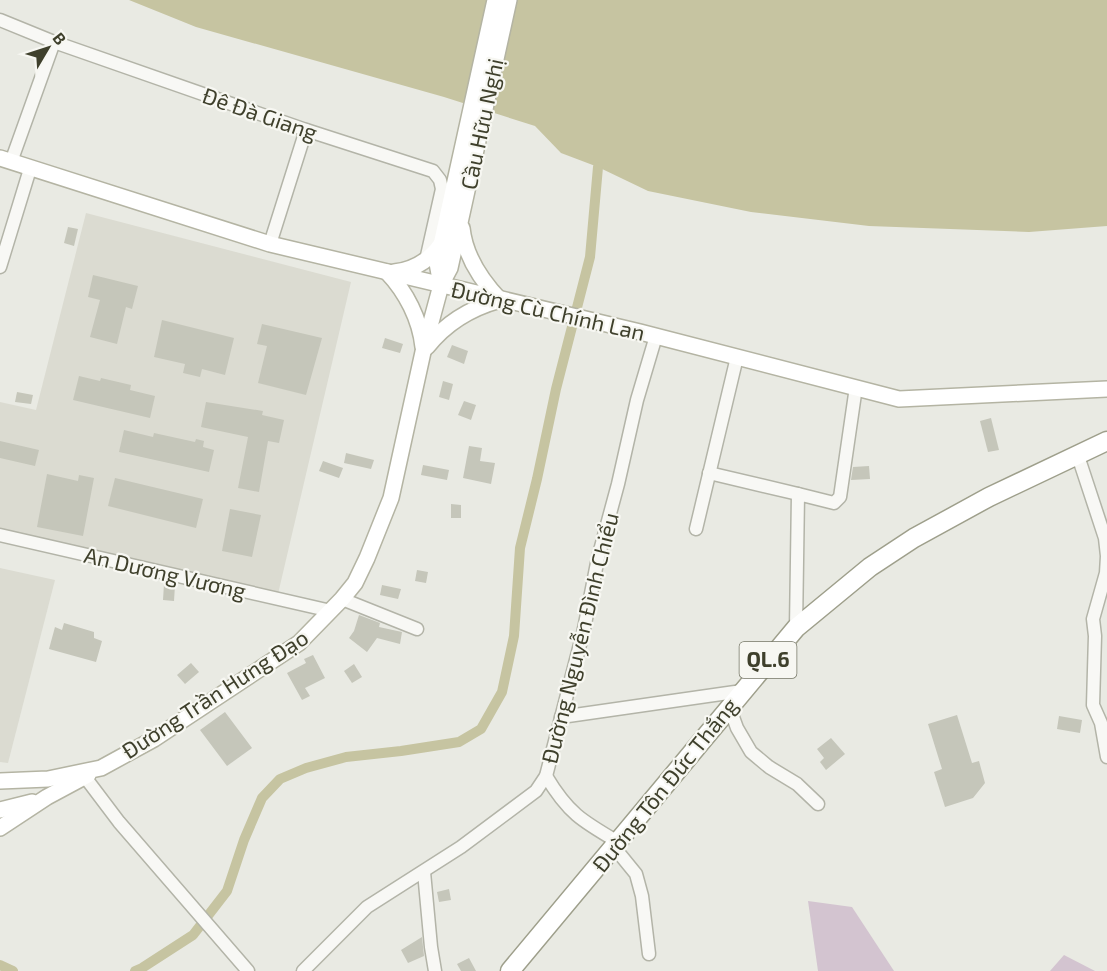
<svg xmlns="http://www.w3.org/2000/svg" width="1107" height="971" viewBox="0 0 1107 971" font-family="'Exo 2',sans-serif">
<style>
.built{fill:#dbdbd1}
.green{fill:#d3c4d0}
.water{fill:#c6c4a1}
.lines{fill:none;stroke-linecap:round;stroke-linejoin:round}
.canal{stroke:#c6c4a1;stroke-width:10}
.building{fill:#c5c6ba}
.minor-casing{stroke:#b3b4a8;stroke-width:15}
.major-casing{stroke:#b4b4a3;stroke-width:18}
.highway-casing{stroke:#9e9f8b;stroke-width:21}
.minor{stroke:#f8f8f5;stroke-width:12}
.major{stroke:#fff;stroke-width:15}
.highway{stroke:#fff;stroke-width:18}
.labels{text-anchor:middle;stroke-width:4.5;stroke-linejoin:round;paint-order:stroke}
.shield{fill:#f7f7f2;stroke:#767767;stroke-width:1.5}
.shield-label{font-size:21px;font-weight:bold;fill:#3f402c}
.street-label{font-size:22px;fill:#3f402c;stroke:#f7f7f2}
</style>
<rect width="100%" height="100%" fill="#e9eae3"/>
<g class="built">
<polygon points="86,213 351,282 278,594 0,528 0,402 36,410"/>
<polygon points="0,568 55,580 8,763 0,762"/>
</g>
<g class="green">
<polygon points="808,901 852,907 894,971 818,971"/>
<polygon points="1064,955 1095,971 1050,971"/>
</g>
<polygon class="water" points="129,0 1107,0 1107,226 1029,232 869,226 751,212 648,191 598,167 561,153 535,126 444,97 196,27"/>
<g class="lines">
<g class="canal">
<polyline points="0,965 13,971"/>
<polyline points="135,971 142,968 193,935 227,891 244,840 262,798 280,779 306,768 346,757 401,751 459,742 481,729 502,692 514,636 520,548 537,479 556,389 590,257 598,167"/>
</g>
</g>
<g class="building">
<polygon points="68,227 78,229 74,246 64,243"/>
<polygon points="93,275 138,286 132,309 126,307 117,344 90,337 100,300 88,297"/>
<polygon points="162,320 234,338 225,375 202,369 200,377 183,373 185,364 154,357"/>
<polygon points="262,324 322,338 306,395 258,383 267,346 257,344"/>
<polygon points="385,338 403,344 400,353 382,348"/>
<polygon points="452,345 468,351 464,364 447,357"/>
<polygon points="79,376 100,381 101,378 131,385 130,390 155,396 150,418 73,400"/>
<polygon points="443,381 453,384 449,400 439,397"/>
<polygon points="17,392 33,395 31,404 15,402"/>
<polygon points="464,401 476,405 471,420 458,415"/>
<polygon points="206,402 263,411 262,415 284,420 279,443 268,441 259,492 238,488 248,437 201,427"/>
<polygon points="991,418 999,450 988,452 980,421"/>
<polygon points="124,430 153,437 154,433 195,442 196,439 204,441 203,447 214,450 209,472 119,452"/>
<polygon points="0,441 39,450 35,466 0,458"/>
<polygon points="469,446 482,448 480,461 495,463 491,484 463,478"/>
<polygon points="346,453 374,460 371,469 344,463"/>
<polygon points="323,461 343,468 339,478 319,471"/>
<polygon points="423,465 449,470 447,480 421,475"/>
<polygon points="869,466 870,479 851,480 853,467"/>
<polygon points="47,474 78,481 79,475 94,478 83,536 37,527"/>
<polygon points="115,478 203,499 196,528 108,506"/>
<polygon points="451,504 461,505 461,518 451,518"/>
<polygon points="230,509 261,515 252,557 222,551"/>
<polygon points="417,570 428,572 426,583 415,581"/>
<polygon points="164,584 175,585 174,601 163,600"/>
<polygon points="382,585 401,589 398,599 380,595"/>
<polygon points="359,615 380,623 379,627 402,632 400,644 377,638 367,652 349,638 354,631"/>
<polygon points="64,623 94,632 94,638 102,641 96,662 49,649 55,627 62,630"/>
<polygon points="313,655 325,678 305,688 310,696 302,700 287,673 306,663 304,659"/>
<polygon points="191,663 199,672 185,684 177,675"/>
<polygon points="354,664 362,677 352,683 344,671"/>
<polygon points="225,712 252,748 227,766 200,730"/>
<polygon points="957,715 972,763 979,761 985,783 973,798 945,807 934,772 942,769 928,724"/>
<polygon points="1059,716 1082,720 1080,733 1057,729"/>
<polygon points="831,738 845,754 826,770 820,762 824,758 817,749"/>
<polygon points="449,889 451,900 439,902 437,892"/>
<polygon points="422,937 424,956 408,963 401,950"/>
<polygon points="469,958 476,971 461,971 457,964"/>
</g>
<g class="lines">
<g class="minor-casing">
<g id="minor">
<polyline points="0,20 54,42 306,130 433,171 440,180 442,189 426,260"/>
<polyline points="11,162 54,42"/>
<polyline points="270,244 306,130"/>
<polyline points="0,267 30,169"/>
<polyline points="1078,456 1105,538 1107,556 1106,573 1093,619 1095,636 1093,705 1101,723 1107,757"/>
<polyline points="709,473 798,494"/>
<polyline points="696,529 737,357"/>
<polyline points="0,535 331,611"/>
<polyline points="342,599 417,629"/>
<polyline points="796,628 798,494 834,503 840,497 856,387"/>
<polyline points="729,706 737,728 751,752 769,767 797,784 818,804"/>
<polyline points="561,717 742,691"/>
<path d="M546,776C568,813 582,821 618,842"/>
<polyline points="85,777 119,822 248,971"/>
<polyline points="614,847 636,874 642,896 649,954"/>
<polyline points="424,872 431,947 435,971"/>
<polyline points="303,971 367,907 461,847 536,791 546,776 584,629 598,558 618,484 637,400 656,336"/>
</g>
</g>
<g class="major-casing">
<g id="major">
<polyline points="0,158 270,244 640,332 899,399 1107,389"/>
<path d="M387,272C406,292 420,319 423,347"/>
<path d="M394,272C414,270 429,261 441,244"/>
<polyline points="441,285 437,263 495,0"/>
<path d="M427,347C445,324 471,308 500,300C481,280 465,256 462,228"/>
<polyline points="0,781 48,779 101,768 154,739 299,643 342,599 355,583 367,558 391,498 423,352 441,285 450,268 509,0"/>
<polyline points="0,810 32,802"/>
<polyline points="0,828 47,797 88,775"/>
</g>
</g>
<g class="highway-casing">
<polyline id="highway" points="510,971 796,628 870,567 914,538 989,497 1107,441"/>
</g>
<use href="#minor" class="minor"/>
<use href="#major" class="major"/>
<use href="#highway" class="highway"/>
</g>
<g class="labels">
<rect class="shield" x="739.5" y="642" width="57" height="36" rx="4.5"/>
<g class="shield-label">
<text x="768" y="667">QL.6</text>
</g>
<g class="street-label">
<text transform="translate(260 114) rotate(19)" y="8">Đê Đà Giang</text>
<text transform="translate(482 124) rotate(-78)" y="8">Cầu Hữu Nghị</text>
<text transform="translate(548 311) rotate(13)" y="8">Đường Cù Chính Lan</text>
<text transform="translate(165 573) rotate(13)" y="8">An Dương Vương</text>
<text transform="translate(580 638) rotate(-76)" y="8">Đường Nguyễn Đình Chiểu</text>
<text transform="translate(215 694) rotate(-33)" y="8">Đường Trần Hưng Đạo</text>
<text transform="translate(665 785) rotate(-51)" y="8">Đường Tôn Đức Thắng</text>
</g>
</g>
<g transform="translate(48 48) rotate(51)" stroke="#f7f7f2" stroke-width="4.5" paint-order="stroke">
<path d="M0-4.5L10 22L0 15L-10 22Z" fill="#3f402c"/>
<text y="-9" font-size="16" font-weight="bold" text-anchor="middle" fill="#3f402c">B</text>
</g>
</svg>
